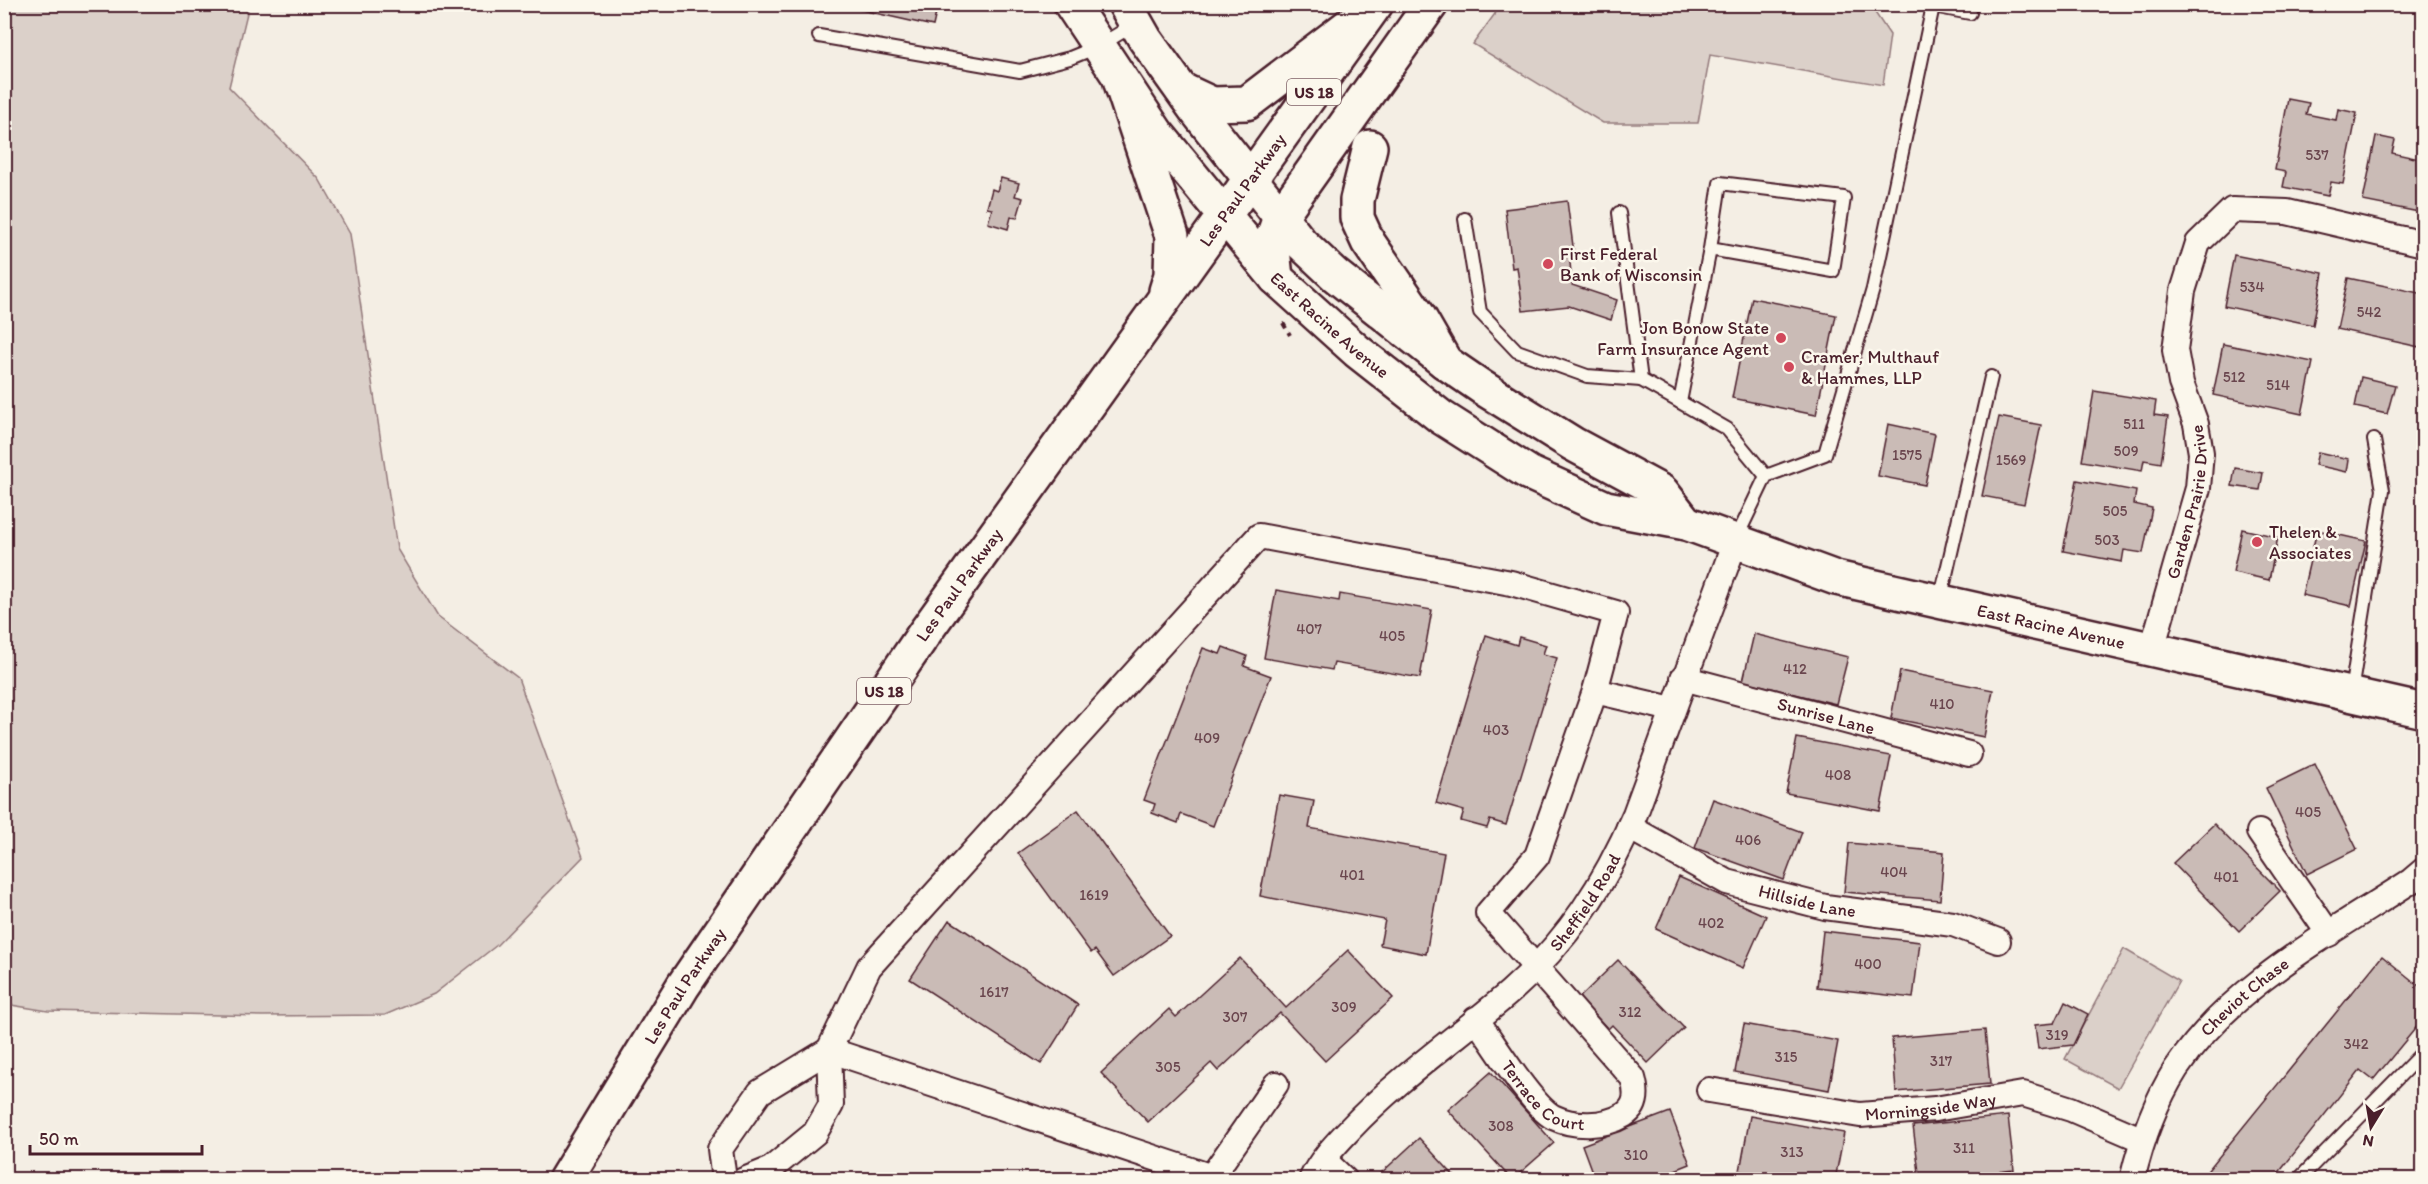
<svg xmlns="http://www.w3.org/2000/svg" width="2428" height="1184" viewBox="0 0 2428 1184" font-family="Itim,sans-serif">
<style>
.green{fill:#dbd0c9;stroke:#92787a;stroke-width:1.5}
.building{fill:#cabbb6;stroke:#4a1f2b;stroke-width:1.5}
.lines{fill:none;stroke-linecap:round;stroke-linejoin:round}
.lane-casing{stroke:#4a1f2b;stroke-width:16}
.street-casing{stroke:#4a1f2b;stroke-width:28}
.secondary-casing{stroke:#4a1f2b;stroke-width:38}
.primary-casing{stroke:#4a1f2b;stroke-width:38}
.path{stroke:#4a1f2b;stroke-width:4;stroke-dasharray:6 4.5;stroke-linecap:butt}
.lane{stroke:#fbf7ec;stroke-width:12}
.street{stroke:#fbf7ec;stroke-width:24}
.secondary{stroke:#fbf7ec;stroke-width:33}
.primary{stroke:#fbf7ec;stroke-width:33}
.poi-dot{fill:#d1495b;stroke:#fbf7ec;stroke-width:2}
.labels{text-anchor:middle;stroke-width:5;stroke-linejoin:round;paint-order:stroke}
.number-label{font-size:15px;fill:#6a464e}
.shield{fill:#fbf7ec;stroke:#7f6065;stroke-width:1.5}
.shield-label{font-size:16px;font-weight:bold;fill:#4a1f2b}
.street-label{font-size:18px;fill:#4a1f2b;stroke:#fbf7ec}
.poi-label{font-size:18px;fill:#4a1f2b;stroke:#fbf7ec;text-anchor:start}
</style>
<rect width="100%" height="100%" fill="#f4eee4"/>
<filter id="ink" filterUnits="userSpaceOnUse"><feTurbulence type="fractalNoise" baseFrequency=".0167" numOctaves="2"/><feDisplacementMap in="SourceGraphic" scale="12" xChannelSelector="R" yChannelSelector="G"/><feConvolveMatrix kernelMatrix="1 2 1 2 8 2 1 2 1" color-interpolation-filters="sRGB"/></filter>
<g filter="url(#ink)">
<g class="green">
<polygon points="1502,4 1870,5 1890,35 1883,85 1710,55 1698,123 1603,123 1473,44"/>
<polygon points="4,5 249,5 229,87 319,179 350,234 397,549 438,617 518,678 583,857 497,945 434,994 385,1015 263,1016 48,1011 5,1004"/>
<polygon points="2124,949 2179,981 2118,1088 2065,1059"/>
</g>
<g class="building">
<polygon points="835,4 938,4 933,26"/>
<polygon points="2288,99 2309,103 2306,114 2336,120 2338,109 2357,113 2343,184 2331,182 2328,196 2283,187 2286,172 2275,170"/>
<polygon points="2376,136 2395,140 2392,153 2424,160 2424,213 2363,201"/>
<polygon points="1001,178 1019,183 1015,196 1023,198 1017,218 1011,217 1008,229 988,223 992,209 987,208 992,189 997,191"/>
<polygon points="1567,201 1575,261 1570,262 1572,285 1617,300 1611,320 1569,306 1523,311 1517,267 1512,268 1505,209"/>
<polygon points="2234,255 2323,273 2313,325 2224,306"/>
<polygon points="2348,278 2424,294 2424,348 2337,329"/>
<polygon points="1752,298 1836,315 1816,415 1732,398"/>
<polygon points="2223,344 2313,362 2302,414 2213,395"/>
<polygon points="2361,377 2395,385 2387,414 2355,407"/>
<polygon points="2094,391 2156,401 2154,415 2168,417 2161,463 2144,460 2142,471 2082,461"/>
<polygon points="1999,417 2041,425 2024,504 1982,496"/>
<polygon points="1888,424 1935,434 1925,485 1878,476"/>
<polygon points="2318,452 2349,459 2347,472 2315,465"/>
<polygon points="2235,468 2263,473 2260,490 2232,486"/>
<polygon points="2077,480 2136,491 2134,504 2152,508 2143,553 2124,550 2122,562 2063,551"/>
<polygon points="2242,529 2278,537 2269,580 2233,572"/>
<polygon points="2317,530 2366,541 2351,606 2302,595"/>
<polygon points="1276,590 1339,601 1340,594 1432,610 1420,678 1334,663 1332,670 1264,658"/>
<polygon points="1754,634 1848,657 1836,704 1743,681"/>
<polygon points="1486,635 1517,645 1519,637 1546,645 1543,654 1557,658 1506,825 1490,820 1487,828 1461,821 1464,811 1436,803"/>
<polygon points="1223,647 1247,656 1244,666 1271,676 1213,826 1181,814 1178,823 1152,813 1155,804 1144,800 1203,648 1220,654"/>
<polygon points="1900,671 1993,690 1984,737 1891,718"/>
<polygon points="1797,738 1891,756 1880,811 1786,793"/>
<polygon points="2315,764 2357,849 2307,874 2266,788"/>
<polygon points="1279,795 1314,801 1309,828 1444,853 1426,954 1380,945 1385,920 1260,896"/>
<polygon points="1713,799 1802,832 1784,880 1695,848"/>
<polygon points="1078,810 1170,936 1114,976 1095,950 1091,953 1018,853"/>
<polygon points="2214,824 2280,891 2239,931 2173,863"/>
<polygon points="1849,843 1944,852 1940,900 1844,892"/>
<polygon points="1679,877 1766,916 1743,968 1656,929"/>
<polygon points="949,920 1078,1005 1041,1064 910,979"/>
<polygon points="1823,931 1920,942 1913,998 1817,987"/>
<polygon points="1348,950 1393,998 1325,1061 1280,1013 1218,1071 1211,1063 1148,1122 1101,1073 1169,1009 1176,1017 1240,958 1286,1008"/>
<polygon points="2382,956 2424,990 2424,1018 2373,1080 2360,1070 2273,1180 2200,1180"/>
<polygon points="1618,960 1684,1028 1648,1063 1612,1025 1608,1029 1579,998"/>
<polygon points="2065,1002 2088,1014 2073,1045 2038,1049 2035,1025 2055,1023"/>
<polygon points="1744,1024 1838,1041 1829,1090 1735,1072"/>
<polygon points="1985,1030 1990,1084 1896,1092 1892,1038"/>
<polygon points="1491,1072 1554,1143 1512,1180 1448,1110"/>
<polygon points="1670,1112 1690,1164 1650,1180 1595,1180 1582,1145"/>
<polygon points="1750,1116 1844,1133 1835,1180 1785,1180 1740,1171"/>
<polygon points="2008,1116 2014,1170 1920,1180 1913,1126"/>
<polygon points="1419,1138 1458,1180 1382,1180 1378,1176"/>
</g>
<g class="lines">
<g class="lane-casing">
<g id="lane">
<polyline points="819,36 1020,71 1070,58 1097,47 1135,24"/>
<polyline points="1619,213 1641,380 1680,402"/>
<polyline points="1465,219 1480,312 1517,351 1587,376 1641,380"/>
<polyline points="1710,249 1720,183 1844,198 1833,271 1710,249 1680,402 1727,429 1766,476"/>
<polyline points="1735,541 1766,476 1825,454 1873,289 1933,6 1970,13"/>
<polyline points="1940,601 1991,377"/>
<polyline points="2351,692 2383,490 2374,440"/>
<polyline points="2298,1180 2424,1051"/>
</g>
</g>
<g class="street-casing">
<g id="street">
<path id="s1" d="M2152,649L2198,488L2201,453L2196,424L2181,383L2175,350L2183,291L2198,243L2232,210L2287,212L2424,244"/>
<path id="s2" d="M1683,678L1969,754"/>
<path id="s3" d="M1629,827L1727,882L1825,907L1953,924L1998,941"/>
<polyline points="2259,832 2329,934"/>
<path id="s4" d="M1476,1019C1493,1042 1531,1105 1553,1117C1574,1127 1604,1127 1624,1115C1638,1106 1637,1092 1633,1078L1488,913L1537,856L1595,691"/>
<path id="s5" d="M1709,1090L1860,1115L1935,1109L2023,1094L2071,1109L2143,1140"/>
<polyline points="1324,1160 1345,1180"/>
<polyline points="1212,1176 1276,1084"/>
<polyline points="724,1180 720,1149 760,1092 829,1050 1221,1180"/>
<polyline points="744,1180 771,1169 815,1133 831,1105 829,1050 869,967 1259,536 1511,583 1616,613 1595,691 1672,709"/>
<path id="s6" d="M1311,1180C1320,1160 1336,1144 1350,1129C1398,1078 1457,1038 1510,992C1568,941 1605,884 1635,814L1735,542"/>
<path id="s7" d="M2132,1180C2141,1142 2155,1102 2176,1069C2232,985 2328,935 2411,881L2424,870"/>
</g>
</g>
<g class="secondary-casing">
<g id="secondary">
<path id="s8" d="M1071,4L1156,132L1276,278L1357,351L1441,417L1529,473L1606,508L1686,523L1836,578L2424,711"/>
<polyline points="1125,4 1145,39 1195,109 1301,243 1335,275 1445,362 1483,388 1573,444 1662,492 1686,523"/>
</g>
</g>
<g class="primary-casing">
<g id="primary">
<polyline points="1121,83 1172,236 1171,275 1166,291"/>
<polyline points="1182,90 1212,104 1247,103 1352,23"/>
<polyline points="1370,147 1357,200 1357,218 1368,242 1418,315 1445,362"/>
<polyline points="1276,278 1272,240 1280,217 1431,4"/>
<path id="s9" d="M565,1180L683,986L926,631L1376,4"/>
</g>
</g>
<polyline class="path" points="1283,323 1290,335"/>
<use href="#lane" class="lane"/>
<use href="#street" class="street"/>
<use href="#secondary" class="secondary"/>
<use href="#primary" class="primary"/>
</g>
</g>
<g class="poi-dot">
<circle cx="1548" cy="264" r="6"/>
<circle cx="1781" cy="338" r="6"/>
<circle cx="1789" cy="367" r="6"/>
<circle cx="2257" cy="542" r="6"/>
</g>
<g class="labels">
<g class="number-label">
<text x="2317" y="160">537</text>
<text x="2252" y="292">534</text>
<text x="2369" y="317">542</text>
<text x="2234" y="382">512</text>
<text x="2278" y="390">514</text>
<text x="2134" y="429">511</text>
<text x="2126" y="456">509</text>
<text x="1907" y="460">1575</text>
<text x="2011" y="465">1569</text>
<text x="2115" y="516">505</text>
<text x="2107" y="545">503</text>
<text x="1309" y="634">407</text>
<text x="1392" y="641">405</text>
<text x="1795" y="674">412</text>
<text x="1942" y="709">410</text>
<text x="1496" y="735">403</text>
<text x="1207" y="743">409</text>
<text x="1838" y="780">408</text>
<text x="2308" y="817">405</text>
<text x="1748" y="845">406</text>
<text x="1894" y="877">404</text>
<text x="1352" y="880">401</text>
<text x="2226" y="882">401</text>
<text x="1094" y="900">1619</text>
<text x="1711" y="928">402</text>
<text x="1868" y="969">400</text>
<text x="994" y="997">1617</text>
<text x="1344" y="1012">309</text>
<text x="1630" y="1017">312</text>
<text x="1235" y="1022">307</text>
<text x="2057" y="1040">319</text>
<text x="2356" y="1049">342</text>
<text x="1786" y="1062">315</text>
<text x="1941" y="1066">317</text>
<text x="1168" y="1072">305</text>
<text x="1501" y="1131">308</text>
<text x="1964" y="1153">311</text>
<text x="1792" y="1157">313</text>
<text x="1636" y="1160">310</text>
</g>
<g class="shield">
<rect x="1287" y="79" width="54" height="26" rx="4.5"/>
<rect x="857" y="678" width="54" height="26" rx="4.5"/>
</g>
<g class="shield-label">
<text x="1314" y="98">US 18</text>
<text x="884" y="697">US 18</text>
</g>
<g class="street-label">
<text dy="6" stroke="none"><textPath href="#s9" startOffset="1200">Les Paul Parkway</textPath></text>
<text dy="6" stroke="none"><textPath href="#s8" startOffset="414">East Racine Avenue</textPath></text>
<text dy="6" stroke="none"><textPath href="#s1" startOffset="152">Garden Prairie Drive</textPath></text>
<text dy="6" stroke="none"><textPath href="#s9" startOffset="714">Les Paul Parkway</textPath></text>
<text dy="6" stroke="none"><textPath href="#s8" startOffset="1209">East Racine Avenue</textPath></text>
<text dy="6" stroke="none"><textPath href="#s2" startOffset="148">Sunrise Lane</textPath></text>
<text dy="6" stroke="none"><textPath href="#s3" startOffset="195">Hillside Lane</textPath></text>
<text dy="6" stroke="none"><textPath href="#s6" startOffset="393">Sheffield Road</textPath></text>
<text dy="6" stroke="none"><textPath href="#s9" startOffset="228">Les Paul Parkway</textPath></text>
<text dy="6" stroke="none"><textPath href="#s7" startOffset="220">Cheviot Chase</textPath></text>
<text dy="6" stroke="none"><textPath href="#s4" startOffset="105">Terrace Court</textPath></text>
<text dy="6" stroke="none"><textPath href="#s5" startOffset="224">Morningside Way</textPath></text>
</g>
<g class="poi-label">
<text x="1560" y="260">First Federal<tspan x="1560" dy="21">Bank of Wisconsin</tspan></text>
<text x="1769" y="334" text-anchor="end">Jon Bonow State<tspan x="1769" dy="21">Farm Insurance Agent</tspan></text>
<text x="1801" y="363">Cramer, Multhauf<tspan x="1801" dy="21">&amp; Hammes, LLP</tspan></text>
<text x="2269" y="538">Thelen &amp;<tspan x="2269" dy="21">Associates</tspan></text>
</g>
</g>
<rect width="2428" height="1184" fill="none" stroke="#fbf7ec" stroke-width="24"/>
<rect x="12" y="12" width="2404" height="1160" fill="none" stroke="#4a1f2b" stroke-width="2" filter="url(#ink)"/>
<g transform="translate(2371 1127) rotate(191)" stroke="#fbf7ec" stroke-width="4.5" paint-order="stroke">
<path d="M0-4.5L10 22L0 15L-10 22Z" fill="#4a1f2b"/>
<text y="-9" font-size="16" font-weight="bold" text-anchor="middle" fill="#4a1f2b">N</text>
</g>
<path d="M30 1145v9h172v-9" fill="none" stroke="#4a1f2b" stroke-width="3"/>
<text x="39" y="1145" font-size="18" fill="#4a1f2b" stroke="#fbf7ec" stroke-width="4.5" paint-order="stroke">50 m</text>
</svg>
